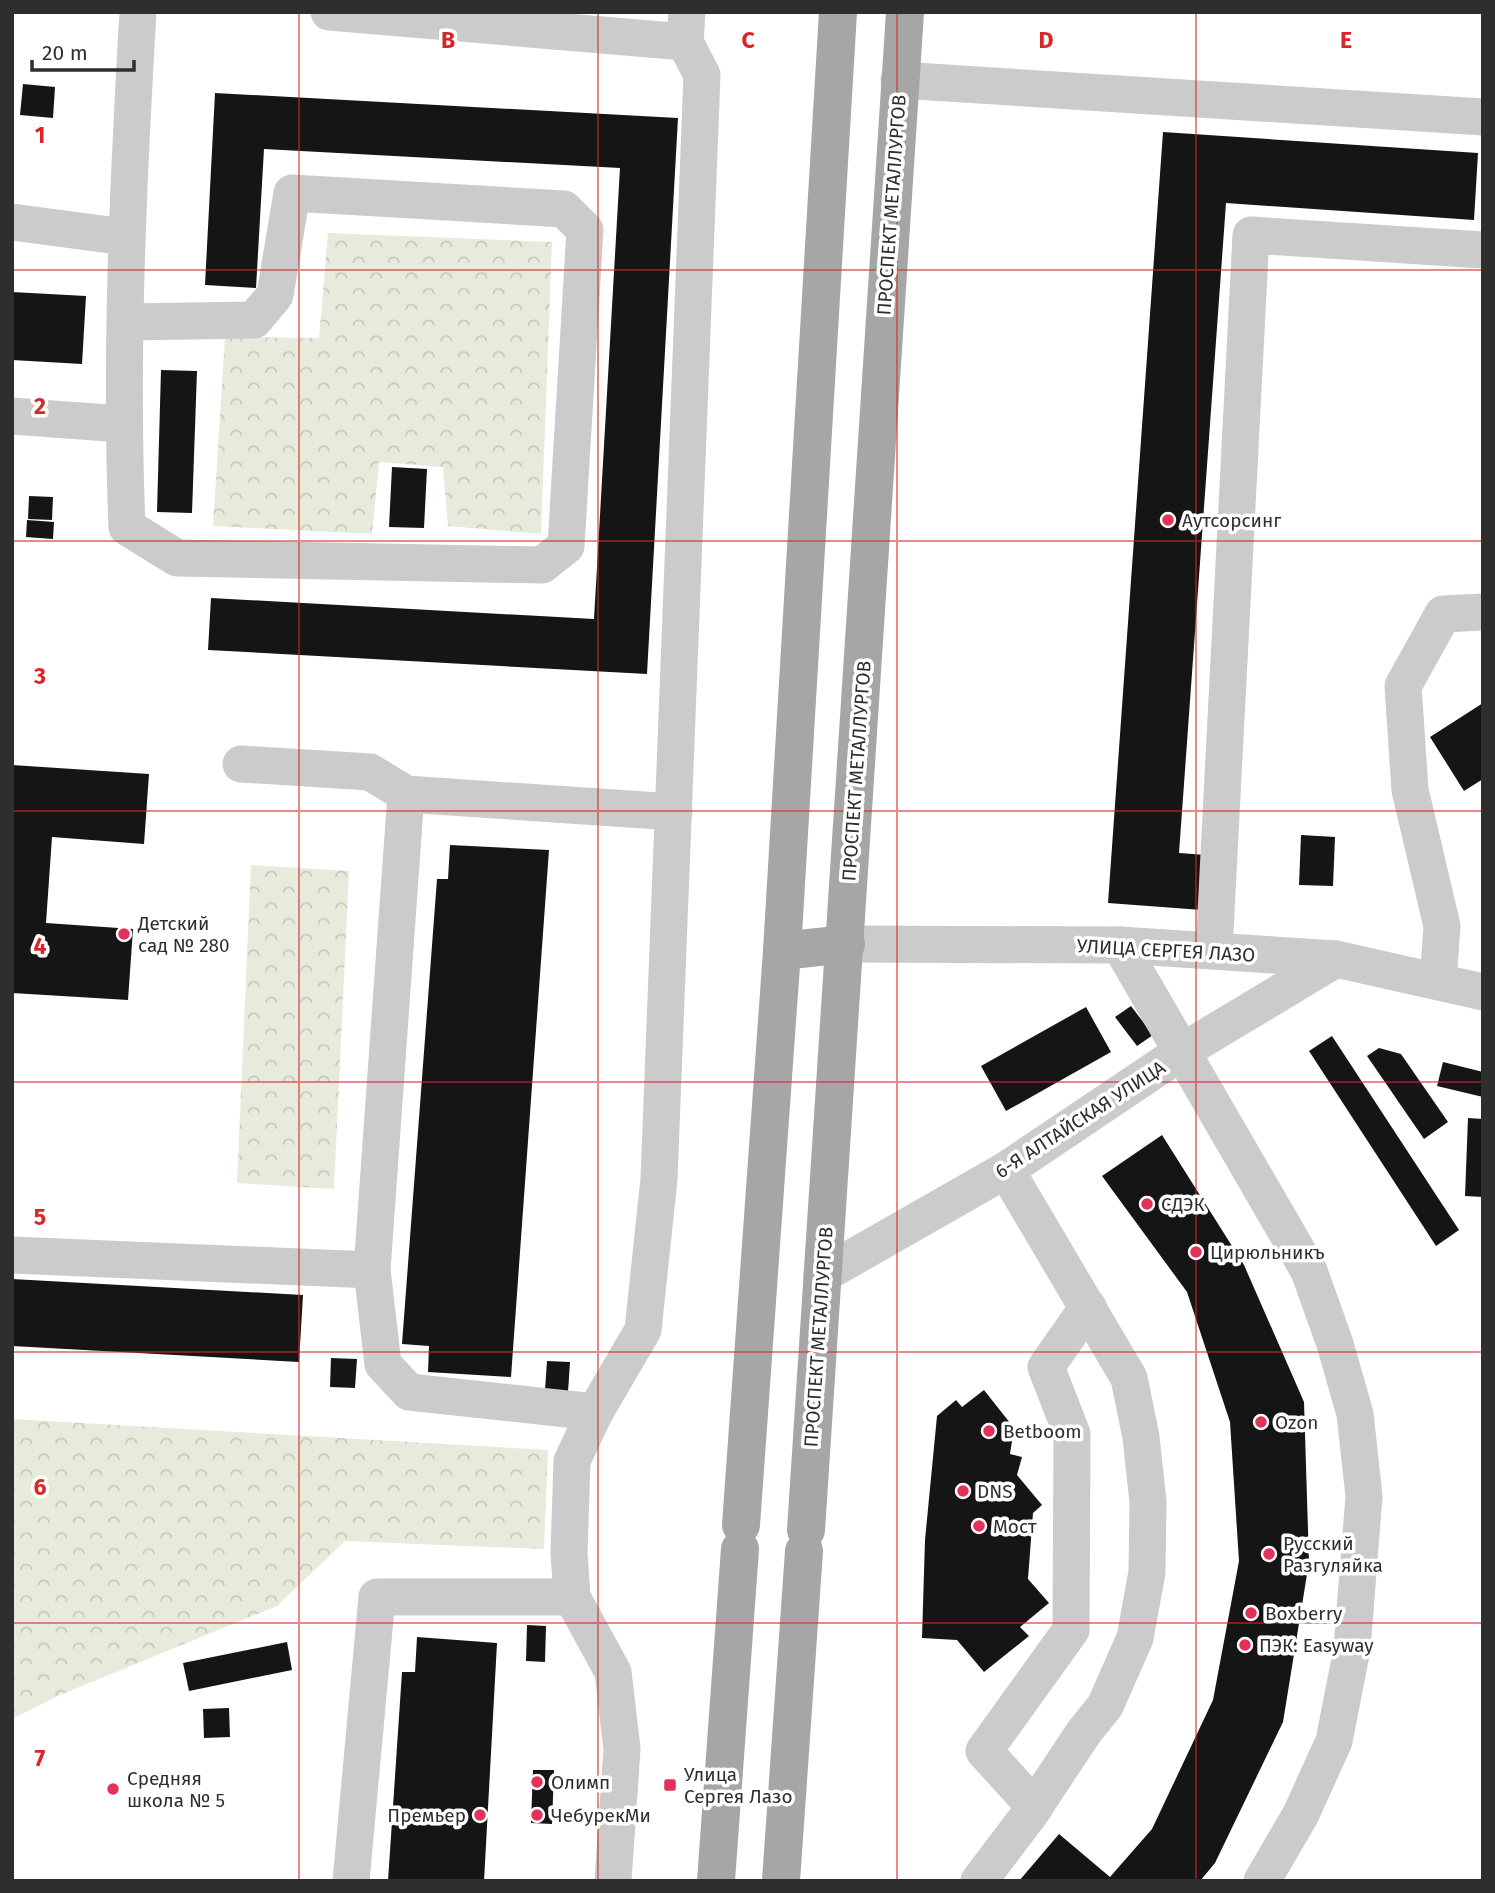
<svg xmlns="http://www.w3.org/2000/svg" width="1495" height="1893" viewBox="0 0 1495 1893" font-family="'Fira Sans',sans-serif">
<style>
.forest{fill:url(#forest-crowns)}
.building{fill:#151515}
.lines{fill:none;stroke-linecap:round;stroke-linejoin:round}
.minor{stroke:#cbcbcb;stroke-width:37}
.major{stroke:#a6a6a6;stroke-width:38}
.grid{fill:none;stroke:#d62828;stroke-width:2;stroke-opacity:0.55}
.poi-dot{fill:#e3325a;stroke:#fff;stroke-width:2.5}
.labels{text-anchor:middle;stroke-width:7;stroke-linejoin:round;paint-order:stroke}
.street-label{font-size:19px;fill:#2e2e2e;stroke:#fff}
.poi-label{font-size:19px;fill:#2e2e2e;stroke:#fff;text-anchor:start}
.grid-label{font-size:23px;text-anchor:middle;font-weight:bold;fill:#d62828;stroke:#fff;stroke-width:7;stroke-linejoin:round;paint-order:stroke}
</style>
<defs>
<pattern id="forest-crowns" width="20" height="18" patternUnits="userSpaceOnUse" patternTransform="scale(1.75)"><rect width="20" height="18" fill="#e7ebdc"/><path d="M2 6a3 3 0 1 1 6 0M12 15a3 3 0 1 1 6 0" fill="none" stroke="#c6cabd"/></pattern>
</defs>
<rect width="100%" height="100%" fill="#fff"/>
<g class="forest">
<polygon points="328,233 552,242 541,534 448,526 443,467 379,462 372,534 213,526 225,337 319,338"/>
<polygon points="251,865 349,871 334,1189 237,1183"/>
<polygon points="12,1419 548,1450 544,1549 345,1541 277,1606 60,1695 12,1719"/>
</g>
<g class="building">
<polygon points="23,84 55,87 53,118 20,115"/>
<polygon points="215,93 678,118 647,674 208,650 211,598 594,619 620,168 264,149 256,288 205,285"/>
<polygon points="1163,132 1478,153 1474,220 1226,203 1179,853 1206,855 1202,910 1108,903"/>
<polygon points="12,292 86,296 82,364 12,360"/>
<polygon points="161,370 197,371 192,513 157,512"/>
<polygon points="392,467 427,469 424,528 389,527"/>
<polygon points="29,496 53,497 52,520 28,519"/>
<polygon points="27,520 54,522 53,539 26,537"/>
<polygon points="1483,703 1483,779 1464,791 1430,737"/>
<polygon points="12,765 149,774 144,844 52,837 46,923 133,929 128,1000 12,993"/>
<polygon points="1301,835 1335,837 1333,886 1299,885"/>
<polygon points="450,845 549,850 511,1377 428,1372 429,1346 402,1344 437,879 448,879"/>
<polygon points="1131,1006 1153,1035 1137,1046 1115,1017"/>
<polygon points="1086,1007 1111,1052 1006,1111 981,1066"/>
<polygon points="1332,1036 1459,1230 1436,1246 1309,1051"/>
<polygon points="1379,1048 1401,1054 1448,1122 1424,1139 1367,1056"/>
<polygon points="1443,1062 1483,1072 1483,1097 1437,1086"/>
<polygon points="1468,1118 1483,1119 1483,1197 1465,1196"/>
<polygon points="1162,1135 1244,1265 1304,1402 1309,1562 1283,1722 1215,1863 1200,1881 1019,1881 1059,1834 1110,1877 1152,1829 1213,1700 1239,1561 1230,1422 1187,1292 1102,1176"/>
<polygon points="12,1279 303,1295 299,1362 12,1346"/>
<polygon points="331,1358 357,1359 355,1388 330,1387"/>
<polygon points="547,1361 570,1362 568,1392 545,1390"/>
<polygon points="984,1390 1014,1428 1010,1454 1022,1457 1017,1475 1042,1505 1033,1513 1028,1579 1049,1603 1020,1627 1029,1636 984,1672 957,1640 922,1638 925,1540 937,1416 956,1400 962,1407"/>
<polygon points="527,1625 546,1626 545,1662 526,1661"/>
<polygon points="417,1637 497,1643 484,1881 388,1881 402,1672 415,1672"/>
<polygon points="287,1642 292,1670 189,1691 183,1663"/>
<polygon points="229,1708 230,1737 204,1738 203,1709"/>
<polygon points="533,1770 554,1770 552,1824 531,1823"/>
</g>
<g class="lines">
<g class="minor">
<polyline points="329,12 685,42"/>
<polyline points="899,80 1483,117"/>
<polyline points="12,222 125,237"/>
<path d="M125,322L254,320L275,295L292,193L564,209L585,230L566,546L542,565L177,558L127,527C120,355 128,184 138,12"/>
<polyline points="12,416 122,424"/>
<polyline points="241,764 370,772 406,794 674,812"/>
<polyline points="406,794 372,1270 383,1364 409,1392 595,1412"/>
<polyline points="846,944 1120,945 1336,959 1483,992"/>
<polyline points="1120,945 1309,1271 1335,1344 1355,1414 1364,1496 1352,1649 1334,1741 1301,1814 1262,1881"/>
<polyline points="1214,951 1251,235 1483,250"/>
<polyline points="1438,981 1442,926 1410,790 1403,686 1443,614 1483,612"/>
<polyline points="12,1255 372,1270"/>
<polyline points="822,1275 1006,1170 1183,1051 1336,959"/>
<polyline points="1035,1807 984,1751 1071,1630 1072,1434 1046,1367 1088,1307"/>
<polyline points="351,1881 377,1597 572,1597"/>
<polyline points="613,1881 622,1749 613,1672 572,1597 569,1553 572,1461 595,1412 643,1330 659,1179 702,75 685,42 687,12"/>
<polyline points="979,1881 1029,1815 1084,1732 1105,1706 1135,1638 1147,1572 1148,1502 1141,1437 1129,1378 1006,1170"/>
</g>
<g class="major">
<polyline points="782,951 846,944"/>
<polyline points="741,1525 782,951 838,12"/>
<polyline points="806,1530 905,12"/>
<polyline points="716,1881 740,1549"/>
<polyline points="781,1881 804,1551"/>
</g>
</g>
<path class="grid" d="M299,12V1881M598,12V1881M897,12V1881M1196,12V1881M12,270H1483M12,541H1483M12,811H1483M12,1082H1483M12,1352H1483M12,1623H1483"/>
<g class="poi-dot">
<circle cx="1168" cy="520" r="7"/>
<circle cx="124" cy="934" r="7"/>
<circle cx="1147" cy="1204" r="7"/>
<circle cx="1196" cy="1252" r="7"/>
<circle cx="1261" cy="1422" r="7"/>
<circle cx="989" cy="1431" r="7"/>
<circle cx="963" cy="1491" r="7"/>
<circle cx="979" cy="1526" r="7"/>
<circle cx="1269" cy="1554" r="7"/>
<circle cx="1251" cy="1613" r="7"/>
<circle cx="1245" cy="1645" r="7"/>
<circle cx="537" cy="1782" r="7"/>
<rect x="663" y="1778" width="14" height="14" rx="3.5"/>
<circle cx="113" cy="1789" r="7"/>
<circle cx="480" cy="1815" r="7"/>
<circle cx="537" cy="1815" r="7"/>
</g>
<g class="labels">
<g class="street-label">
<text transform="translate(891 205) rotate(-86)" y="7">ПРОСПЕКТ МЕТАЛЛУРГОВ</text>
<text transform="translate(856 771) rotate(-86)" y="7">ПРОСПЕКТ МЕТАЛЛУРГОВ</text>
<text transform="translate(1166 950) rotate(3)" y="7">УЛИЦА СЕРГЕЯ ЛАЗО</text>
<text transform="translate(1080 1119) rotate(-33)" y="7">6-Я АЛТАЙСКАЯ УЛИЦА</text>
<text transform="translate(818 1337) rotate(-86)" y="7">ПРОСПЕКТ МЕТАЛЛУРГОВ</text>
</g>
<g class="poi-label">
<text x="1182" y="527">Аутсорсинг</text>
<text x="138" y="930">Детский<tspan x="138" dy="22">сад № 280</tspan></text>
<text x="1161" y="1211">СДЭК</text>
<text x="1210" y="1259">Цирюльникъ</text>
<text x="1275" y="1429">Ozon</text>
<text x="1003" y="1438">Betboom</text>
<text x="977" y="1498">DNS</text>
<text x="993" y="1533">Мост</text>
<text x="1283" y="1550">Русский<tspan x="1283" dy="22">Разгуляйка</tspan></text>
<text x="1265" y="1620">Boxberry</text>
<text x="1259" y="1652">ПЭК: Easyway</text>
<text x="684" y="1781">Улица<tspan x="684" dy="22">Сергея Лазо</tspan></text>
<text x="127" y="1785">Средняя<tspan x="127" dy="22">школа № 5</tspan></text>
<text x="551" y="1789">Олимп</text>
<text x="466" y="1822" text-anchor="end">Премьер</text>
<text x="551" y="1822">ЧебурекМи</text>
</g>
</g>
<g class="grid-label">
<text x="448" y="48">B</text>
<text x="748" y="48">C</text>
<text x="1046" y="48">D</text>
<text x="1346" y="48">E</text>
<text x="40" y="143">1</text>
<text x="40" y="414">2</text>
<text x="40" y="684">3</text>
<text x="40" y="954">4</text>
<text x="40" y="1225">5</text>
<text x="40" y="1495">6</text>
<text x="40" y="1766">7</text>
</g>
<rect width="1495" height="1893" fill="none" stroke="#2e2e2e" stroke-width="28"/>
<path d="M32 60v10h102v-10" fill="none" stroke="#2e2e2e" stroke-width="3.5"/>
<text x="42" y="60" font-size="21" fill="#2e2e2e" stroke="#ffffff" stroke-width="5" paint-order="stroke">20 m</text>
</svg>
